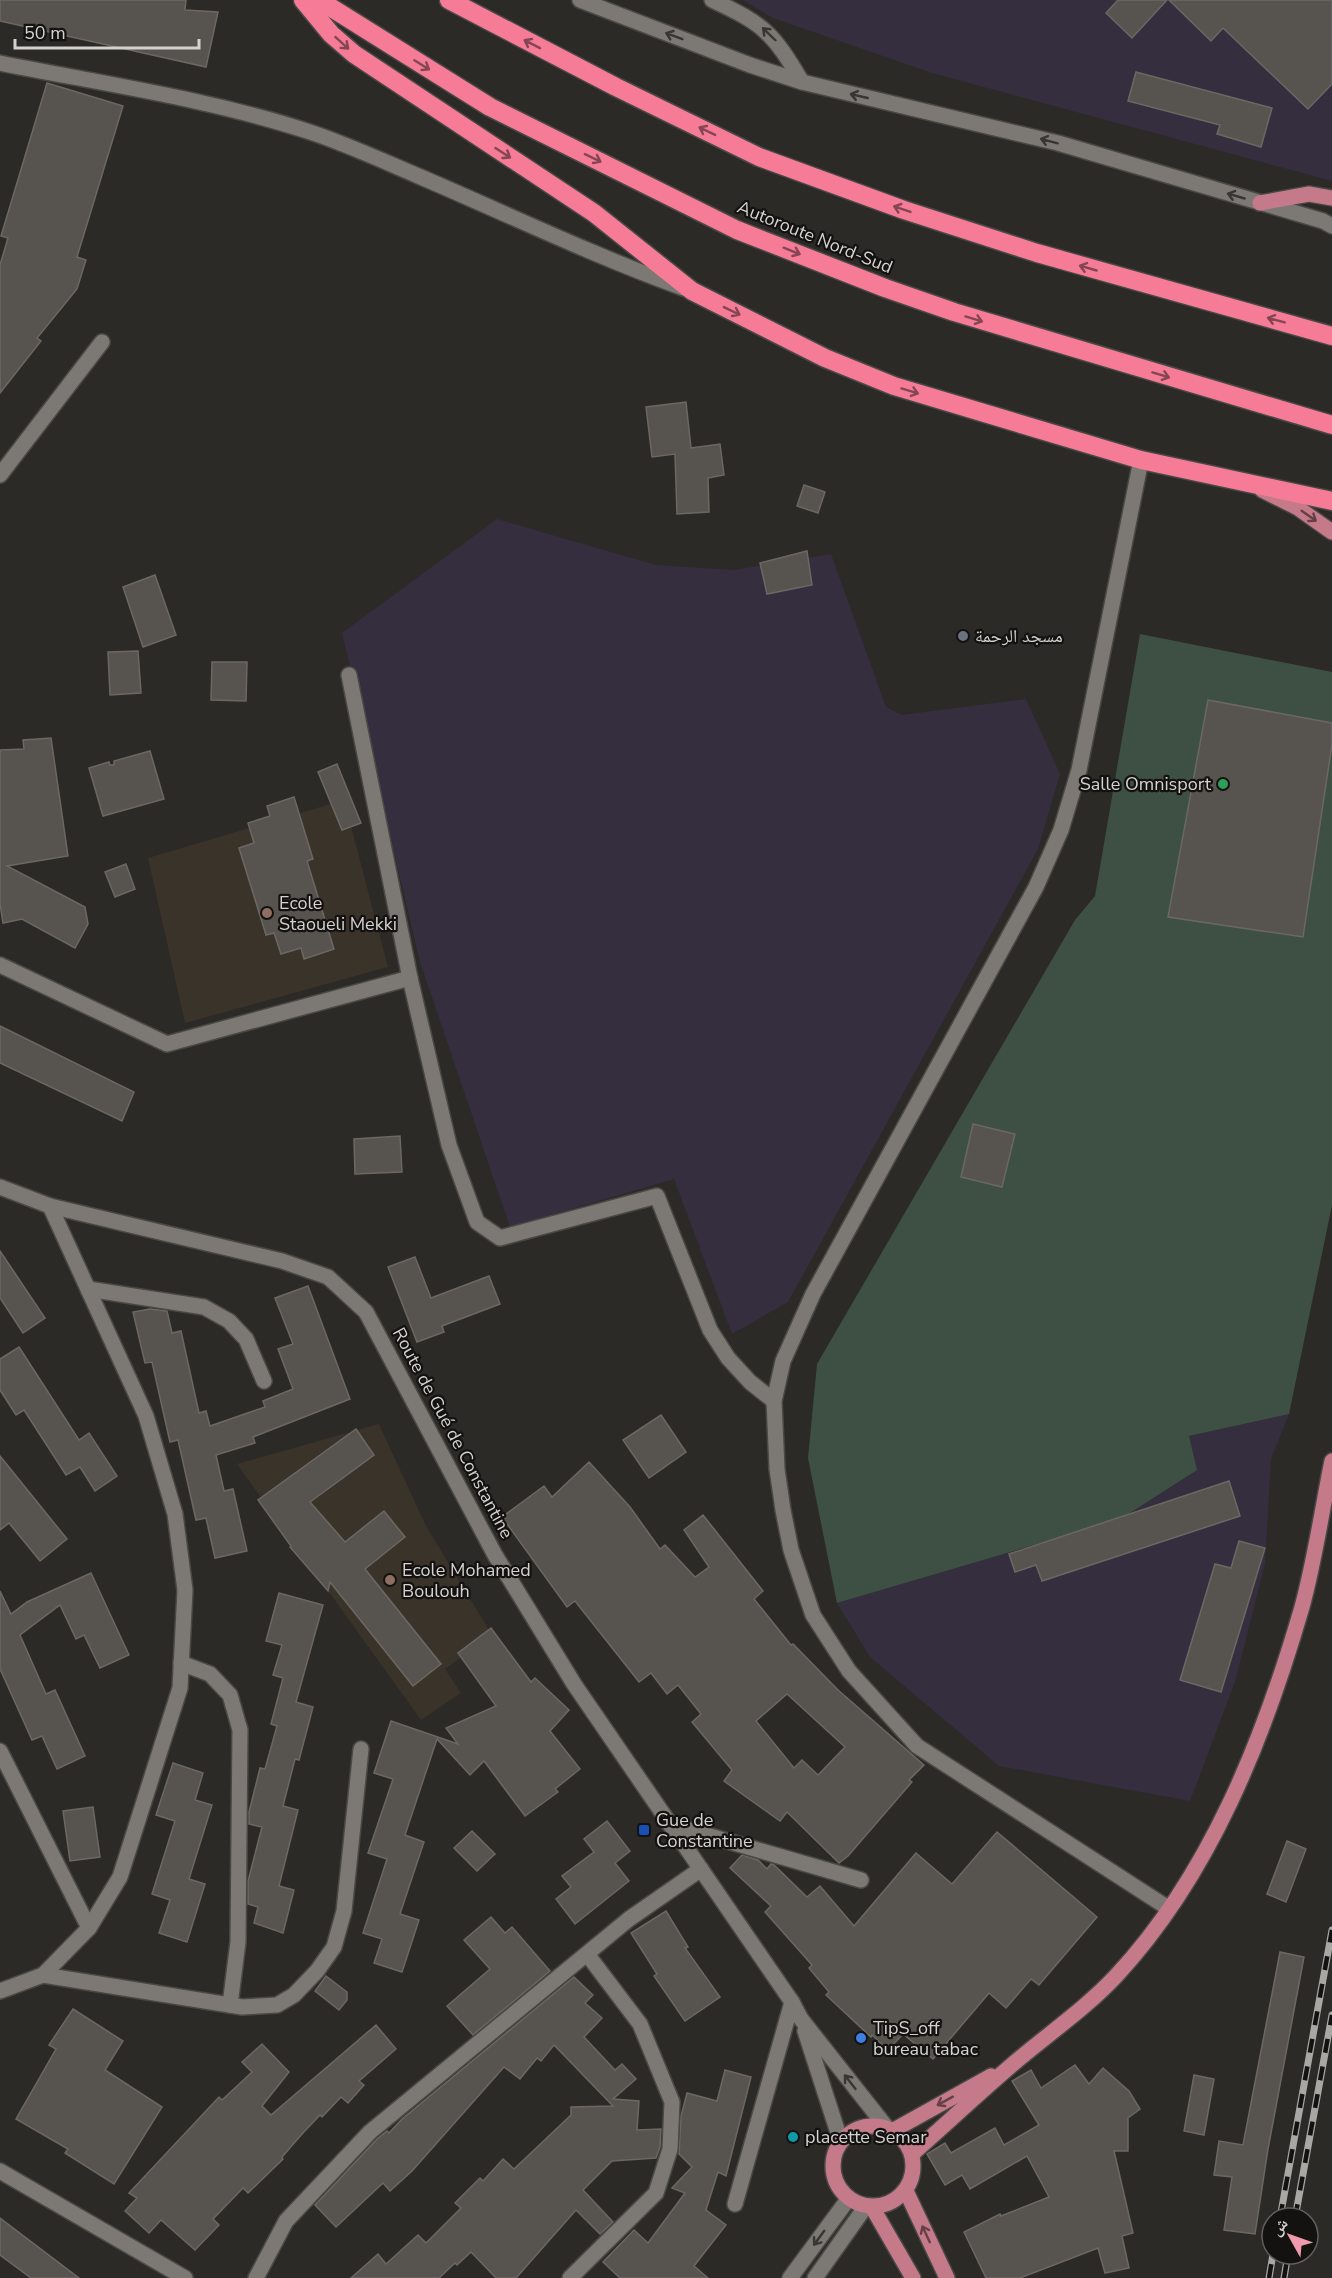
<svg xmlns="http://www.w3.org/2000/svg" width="1332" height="2278" viewBox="0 0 1332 2278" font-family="'Nunito Sans','Noto Naskh Arabic',sans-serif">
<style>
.industrial{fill:#342e3f}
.built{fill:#39332a}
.green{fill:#3d5043}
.building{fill:#575450;stroke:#6b6864;stroke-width:1.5;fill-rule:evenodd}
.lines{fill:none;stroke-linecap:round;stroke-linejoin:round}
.minor-casing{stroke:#4a4845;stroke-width:18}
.secondary-casing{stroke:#4a4845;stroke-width:18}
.primary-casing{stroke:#4a4845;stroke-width:18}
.motorway-casing{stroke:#4a4845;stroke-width:21}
.minor{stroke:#7c7975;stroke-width:15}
.secondary{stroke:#7c7975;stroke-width:15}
.primary{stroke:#c57a89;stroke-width:15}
.motorway{stroke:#f67b96;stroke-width:18}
.rail-casing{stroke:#a9a7a4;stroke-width:7}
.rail{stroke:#141211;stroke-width:4.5;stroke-dasharray:14;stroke-linecap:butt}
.oneway{stroke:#383634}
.oneway2{stroke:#854654}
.oneway3{stroke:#644147}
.worship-dot{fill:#6b7280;stroke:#141211;stroke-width:2}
.leisure-dot{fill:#2e9e5b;stroke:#141211;stroke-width:2}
.education-dot{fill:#8d6e63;stroke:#141211;stroke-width:2}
.transit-dot{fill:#1a4fb4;stroke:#141211;stroke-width:2}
.shop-dot{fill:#3f7fe0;stroke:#141211;stroke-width:2}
.culture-dot{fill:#0f9aa8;stroke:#141211;stroke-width:2}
.labels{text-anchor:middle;stroke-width:4.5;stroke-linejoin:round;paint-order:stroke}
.street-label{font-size:18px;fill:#d4d2d0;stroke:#141211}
.poi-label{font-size:18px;fill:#d4d2d0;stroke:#141211;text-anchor:start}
</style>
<rect width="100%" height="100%" fill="#2c2a26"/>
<g class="industrial">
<polygon points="743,0 1332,0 1332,181 932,73 773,18"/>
<polygon points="497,519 656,565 734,570 831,554 886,707 902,715 1026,699 1060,774 1038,849 788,1302 732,1334 674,1179 510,1227 420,962 342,633"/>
<polygon points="1289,1414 1271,1459 1265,1564 1235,1682 1190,1801 999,1766 870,1657 837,1603 1118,1520 1189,1436"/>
</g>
<g class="built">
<polygon points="344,800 388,967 185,1023 148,858"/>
<polygon points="379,1424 426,1526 492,1635 445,1669 461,1693 421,1720 237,1464"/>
</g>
<polygon class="green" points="1140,634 1332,672 1332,1205 1289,1414 1189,1436 1197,1470 1119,1520 837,1603 808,1458 817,1364 1075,920 1095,896"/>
<g class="building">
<polygon points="0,0 186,0 185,10 218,12 206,67 0,21"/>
<polygon points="1118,0 1167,0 1132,38 1106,13"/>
<polygon points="1169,0 1332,0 1332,84 1308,109 1223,28 1211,41"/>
<polygon points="1136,72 1272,108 1261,147 1217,134 1220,125 1128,101"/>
<polygon points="47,83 123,106 77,257 86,260 77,289 37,338 41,341 0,393 0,265 8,238 1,236"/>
<polygon points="686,402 691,448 720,444 724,475 708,478 709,512 677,514 675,454 652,457 646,407"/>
<polygon points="804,485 825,492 818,513 797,506"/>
<polygon points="807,551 812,585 767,594 760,563"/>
<polygon points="155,575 176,635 143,647 123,587"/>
<polygon points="138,651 141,693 110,695 108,652"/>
<polygon points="212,662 247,662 246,701 211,700"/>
<polygon points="1208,700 1332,723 1332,744 1303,937 1168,917"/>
<polygon points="51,738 68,856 7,866 85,907 88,924 75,948 22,919 3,923 0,904 0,750 24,749 23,740"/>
<polygon points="150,751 164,799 103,816 89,768 109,762 110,765 114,765 114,761"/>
<polygon points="337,764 361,823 342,830 318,772"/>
<polygon points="294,797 313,859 307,861 334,949 304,959 301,948 281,954 274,933 266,935 239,848 254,843 248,823 270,816 267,806"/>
<polygon points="126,864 135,889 115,897 105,872"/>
<polygon points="0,1026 134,1092 122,1121 0,1063"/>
<polygon points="973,1124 1015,1134 1002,1187 961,1177"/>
<polygon points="400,1136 402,1172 355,1174 354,1139"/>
<polygon points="0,1251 45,1318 23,1333 0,1298"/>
<polygon points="415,1257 431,1298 489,1276 500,1304 442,1326 444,1332 417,1342 388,1267"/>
<polygon points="308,1286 350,1399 253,1437 255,1443 216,1455 224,1491 233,1489 247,1551 215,1558 206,1518 196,1520 178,1440 170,1442 152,1362 145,1363 133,1312 150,1309 167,1311 172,1333 181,1331 199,1413 206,1411 210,1426 265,1407 263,1401 293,1389 278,1349 293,1344 275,1298"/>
<polygon points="19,1347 79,1440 89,1433 117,1476 95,1491 80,1467 66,1475 24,1410 16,1415 0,1390 0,1359"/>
<polygon points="661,1415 686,1452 649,1478 623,1440"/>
<polygon points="356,1429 374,1455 310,1502 345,1542 384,1511 405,1537 365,1569 441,1664 413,1686 330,1582 328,1591 290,1547 291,1546 258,1500"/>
<polygon points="0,1456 67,1539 40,1561 9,1523 0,1530"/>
<path d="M589,1462L630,1507L660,1549L665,1545L695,1577L709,1567L684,1530L703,1515L763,1591L754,1599L791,1645L793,1644L838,1690L924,1765L909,1780L912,1782L848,1856L839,1863L787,1812L780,1821L724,1781L732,1770L692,1722L701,1714L678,1685L667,1694L651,1673L639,1682L575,1601L567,1607L502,1517L544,1486L552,1497ZM787,1694L845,1747L818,1775L802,1760L794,1768L756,1721Z"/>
<polygon points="1229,1481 1240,1516 1042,1581 1036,1565 1015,1572 1009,1554"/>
<polygon points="1239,1541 1265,1548 1221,1692 1180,1680 1215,1564 1231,1568"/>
<polygon points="91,1573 129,1655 100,1668 84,1635 76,1639 60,1605 20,1635 46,1694 55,1690 85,1756 57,1769 42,1736 32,1740 0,1669 0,1591 11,1614 27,1602"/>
<polygon points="279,1593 323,1605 296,1702 313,1707 299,1760 295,1759 283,1806 298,1810 279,1886 294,1890 283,1933 254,1923 258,1907 248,1904 248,1881 262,1827 249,1824 249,1812 260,1768 265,1769 277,1726 271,1724 283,1678 273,1675 282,1645 266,1641"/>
<polygon points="491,1628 531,1682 535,1678 569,1710 550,1731 580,1769 555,1789 558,1792 525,1816 484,1761 470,1775 437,1739 405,1835 424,1842 400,1914 419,1920 402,1972 374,1963 382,1939 363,1933 387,1859 368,1853 393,1779 374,1773 391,1721 458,1744 446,1728 496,1706 458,1653"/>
<polygon points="173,1763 203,1773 195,1800 212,1805 189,1879 205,1884 187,1942 159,1933 170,1900 152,1894 175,1821 156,1815"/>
<polygon points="93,1807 100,1857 70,1861 63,1811"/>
<polygon points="607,1821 630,1851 615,1863 629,1881 575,1924 556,1899 571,1887 562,1876 594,1852 584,1839"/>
<polygon points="472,1831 495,1854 477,1871 454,1848"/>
<polygon points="997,1832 1097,1917 1039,1985 1031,1979 1006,2008 989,1993 933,2059 903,2034 888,2050 872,2035 871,2037 826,1995 829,1992 809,1968 812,1965 765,1912 771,1906 730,1868 742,1855 758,1860 767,1869 771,1864 774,1865 807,1897 820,1886 854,1926 916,1853 952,1884"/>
<polygon points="1287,1841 1306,1849 1286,1902 1267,1894"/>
<polygon points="666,1911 688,1947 685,1948 720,1997 685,2021 654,1976 657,1974 631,1933"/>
<polygon points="491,1917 505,1933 512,1927 550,1971 473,2035 447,2006 490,1969 464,1940"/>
<polygon points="1280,1952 1304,1957 1268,2149 1255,2234 1224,2230 1232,2177 1214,2175 1219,2141 1243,2145"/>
<polygon points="326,1976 347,1992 347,2000 339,2010 315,1991"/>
<polygon points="574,1977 593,1995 585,2003 602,2018 584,2037 615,2070 622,2064 636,2079 613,2099 639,2101 637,2130 661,2129 660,2147 656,2158 612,2161 583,2190 613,2222 600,2234 576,2210 516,2278 496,2278 471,2252 457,2265 455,2263 439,2278 351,2278 378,2254 386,2264 418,2235 426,2243 461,2208 455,2203 480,2178 483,2181 503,2159 514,2169 571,2115 571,2107 613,2106 554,2045 541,2061 537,2058 520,2079 504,2067 412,2171 390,2191 383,2183 336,2227 315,2205 377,2139 387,2131 389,2133 402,2119"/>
<polygon points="73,2009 123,2041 105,2070 162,2107 114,2184 65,2153 68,2149 16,2119 56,2049 49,2045"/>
<polygon points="376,2025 396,2049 359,2081 364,2085 348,2103 341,2097 322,2117 320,2115 302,2134 282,2157 283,2159 248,2193 243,2188 213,2219 219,2225 195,2250 161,2220 149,2233 125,2211 137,2198 129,2193 219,2097 222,2100 252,2072 242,2062 262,2044 289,2072 262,2106 271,2115"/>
<polygon points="1075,2065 1089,2084 1103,2068 1129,2091 1140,2109 1128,2118 1128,2151 1114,2151 1133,2233 1122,2236 1129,2268 1105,2273 1098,2248 1020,2278 986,2278 964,2232 1000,2214 1001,2216 1049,2197 1027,2156 970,2189 962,2175 945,2185 927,2154 945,2143 951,2153 995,2128 1004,2145 1039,2125 1012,2081 1031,2070 1041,2088"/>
<polygon points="725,2070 751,2077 726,2176 718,2172 706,2210 726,2225 694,2266 708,2278 620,2278 603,2262 634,2230 648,2243 685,2193 672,2188 692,2167 679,2154 681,2116 687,2093 717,2101"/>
<polygon points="1194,2075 1214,2079 1204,2135 1184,2131"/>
<polygon points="0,2218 79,2278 31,2278 0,2255"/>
</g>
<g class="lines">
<g class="minor-casing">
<g id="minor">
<polyline points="580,0 750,65 802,82 1058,143 1323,221 1332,226"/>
<path d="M712,0C764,24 773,33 802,82"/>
<path d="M0,63C104,84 210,99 310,132C346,144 381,160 416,175C505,213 592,255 683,288"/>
<polyline points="1141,460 1079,770 1061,830 1036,887 813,1294 783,1361 774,1401 777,1469 783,1510 791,1550 813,1615 849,1671 917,1746 1168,1908"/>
<polyline points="0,475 102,342"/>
<polyline points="349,675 410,978 449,1145 477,1222 500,1238 657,1196 710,1330 728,1358 750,1382 774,1401"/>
<polyline points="0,965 167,1044 410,978"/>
<polyline points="88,1289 204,1307 229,1321 246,1339 264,1381"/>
<polyline points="181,1663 210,1674 230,1695 240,1730 238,1942 230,2005"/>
<polyline points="0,1751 89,1928"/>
<polyline points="669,1824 861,1880"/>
<polyline points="43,1975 242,2007 277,2005 294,1995 317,1971 334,1947 344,1911 361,1749"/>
<polyline points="0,1991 43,1975 89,1928 120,1877 180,1688 185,1590 175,1514 146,1416 50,1206"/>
<polyline points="0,2171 185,2278"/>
<polyline points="735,2204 792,2002"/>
<polyline points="256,2278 286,2221 370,2132 629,1919 701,1869"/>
<polyline points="570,2278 656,2193 670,2149 672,2102 640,2024 587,1954"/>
</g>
</g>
<g class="secondary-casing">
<g id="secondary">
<polyline points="0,1187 50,1206 282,1261 328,1277 366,1312 495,1555 574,1684 792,2002 801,2019 887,2128"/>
<polyline points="805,2031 841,2142"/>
<polyline points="790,2278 849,2198"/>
<polyline points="815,2278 866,2206"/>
</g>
</g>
<g class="primary-casing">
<g id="primary">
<polyline points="1260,203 1309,194 1332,198"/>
<polyline points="1262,490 1298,508 1332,532"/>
<circle cx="873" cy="2166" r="40"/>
<polyline points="892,2131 991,2076"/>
<path d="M912,2154C946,2124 979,2093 1013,2064C1048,2034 1085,2009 1116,1976C1210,1875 1264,1738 1302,1607C1315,1560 1322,1509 1332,1461"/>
<polyline points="906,2191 947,2278"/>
<polyline points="872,2207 913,2278"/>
</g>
</g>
<g class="motorway-casing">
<g id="motorway">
<polyline points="303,0 331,34 354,54 594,213 692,291 825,358 894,386 1141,460 1332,501"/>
<polyline points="319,0 490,107 737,230 885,288 954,312 1332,425"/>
<polyline points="449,0 616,87 759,157 904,210 1037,253 1332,336"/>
</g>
</g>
<use href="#minor" class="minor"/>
<use href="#secondary" class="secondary"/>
<use href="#primary" class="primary"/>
<use href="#motorway" class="motorway"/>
<g class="rail-casing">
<g id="rail">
<polyline points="1280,2218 1332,1930"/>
<polyline points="1295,2218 1332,2015"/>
<polyline points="1269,2278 1273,2254"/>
<polyline points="1284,2278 1288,2254"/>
</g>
</g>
<use href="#rail" class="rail"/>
</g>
<defs><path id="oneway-shaft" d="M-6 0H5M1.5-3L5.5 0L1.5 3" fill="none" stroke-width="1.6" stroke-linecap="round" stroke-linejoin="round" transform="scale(1.5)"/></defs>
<g class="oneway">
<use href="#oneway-shaft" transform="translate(769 34) rotate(-136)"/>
<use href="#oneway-shaft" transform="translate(674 36) rotate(-159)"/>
<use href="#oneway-shaft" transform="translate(859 96) rotate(-167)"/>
<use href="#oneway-shaft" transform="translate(1049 141) rotate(-165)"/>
<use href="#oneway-shaft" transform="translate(1236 196) rotate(-164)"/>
<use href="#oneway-shaft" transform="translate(850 2082) rotate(-128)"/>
<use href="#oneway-shaft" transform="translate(819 2238) rotate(126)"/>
</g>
<g class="oneway2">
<use href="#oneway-shaft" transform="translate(342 43) rotate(42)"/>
<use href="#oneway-shaft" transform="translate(532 44) rotate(-153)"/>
<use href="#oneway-shaft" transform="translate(422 65) rotate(32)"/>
<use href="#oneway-shaft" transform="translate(707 131) rotate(-154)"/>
<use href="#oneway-shaft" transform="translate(503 153) rotate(33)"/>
<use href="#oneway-shaft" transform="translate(593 158) rotate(26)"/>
<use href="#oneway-shaft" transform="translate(902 209) rotate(-161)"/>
<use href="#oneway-shaft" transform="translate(792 251) rotate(22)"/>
<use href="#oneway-shaft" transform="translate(1088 268) rotate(-164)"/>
<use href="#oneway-shaft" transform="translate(732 311) rotate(26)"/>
<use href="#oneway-shaft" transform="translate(974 319) rotate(17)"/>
<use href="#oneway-shaft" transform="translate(1276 320) rotate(-165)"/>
<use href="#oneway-shaft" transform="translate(1161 375) rotate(17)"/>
<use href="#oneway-shaft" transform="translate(910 391) rotate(17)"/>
</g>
<g class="oneway3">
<use href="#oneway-shaft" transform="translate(1309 516) rotate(35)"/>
<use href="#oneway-shaft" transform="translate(945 2101) rotate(151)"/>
<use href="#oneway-shaft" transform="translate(926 2234) rotate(-115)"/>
</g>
<circle class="worship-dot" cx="963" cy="636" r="6"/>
<circle class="leisure-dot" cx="1223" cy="784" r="6"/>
<g class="education-dot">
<circle cx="267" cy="913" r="6"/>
<circle cx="390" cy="1580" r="6"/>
</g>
<rect class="transit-dot" x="638" y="1824" width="12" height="12" rx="3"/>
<circle class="shop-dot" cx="861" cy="2038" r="6"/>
<circle class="culture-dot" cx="793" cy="2137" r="6"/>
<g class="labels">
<g class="street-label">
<text transform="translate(815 237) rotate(22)" y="6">Autoroute Nord-Sud</text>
<text transform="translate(453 1433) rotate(62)" y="6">Route de Gué de Constantine</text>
</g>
<g class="poi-label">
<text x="975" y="642">مسجد الرحمة</text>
<text x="1211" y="790" text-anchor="end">Salle Omnisport</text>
<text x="279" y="909">Ecole<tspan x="279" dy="21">Staoueli Mekki</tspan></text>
<text x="402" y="1576">Ecole Mohamed<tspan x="402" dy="21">Boulouh</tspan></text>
<text x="656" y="1826">Gue de<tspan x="656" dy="21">Constantine</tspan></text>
<text x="873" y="2034">TipS_off<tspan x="873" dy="21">bureau tabac</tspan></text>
<text x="805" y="2143">placette Semar</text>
</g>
</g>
<g transform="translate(1290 2236) rotate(310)"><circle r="28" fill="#141211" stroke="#615f5d" stroke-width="1.5"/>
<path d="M0-4.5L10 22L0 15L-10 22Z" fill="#f29aad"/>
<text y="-9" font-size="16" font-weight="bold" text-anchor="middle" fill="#d4d2d0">ش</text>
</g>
<path d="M15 39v9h184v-9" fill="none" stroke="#d4d2d0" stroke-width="3"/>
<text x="24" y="39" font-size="18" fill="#d4d2d0" stroke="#141211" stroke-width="4.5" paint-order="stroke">50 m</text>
</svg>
